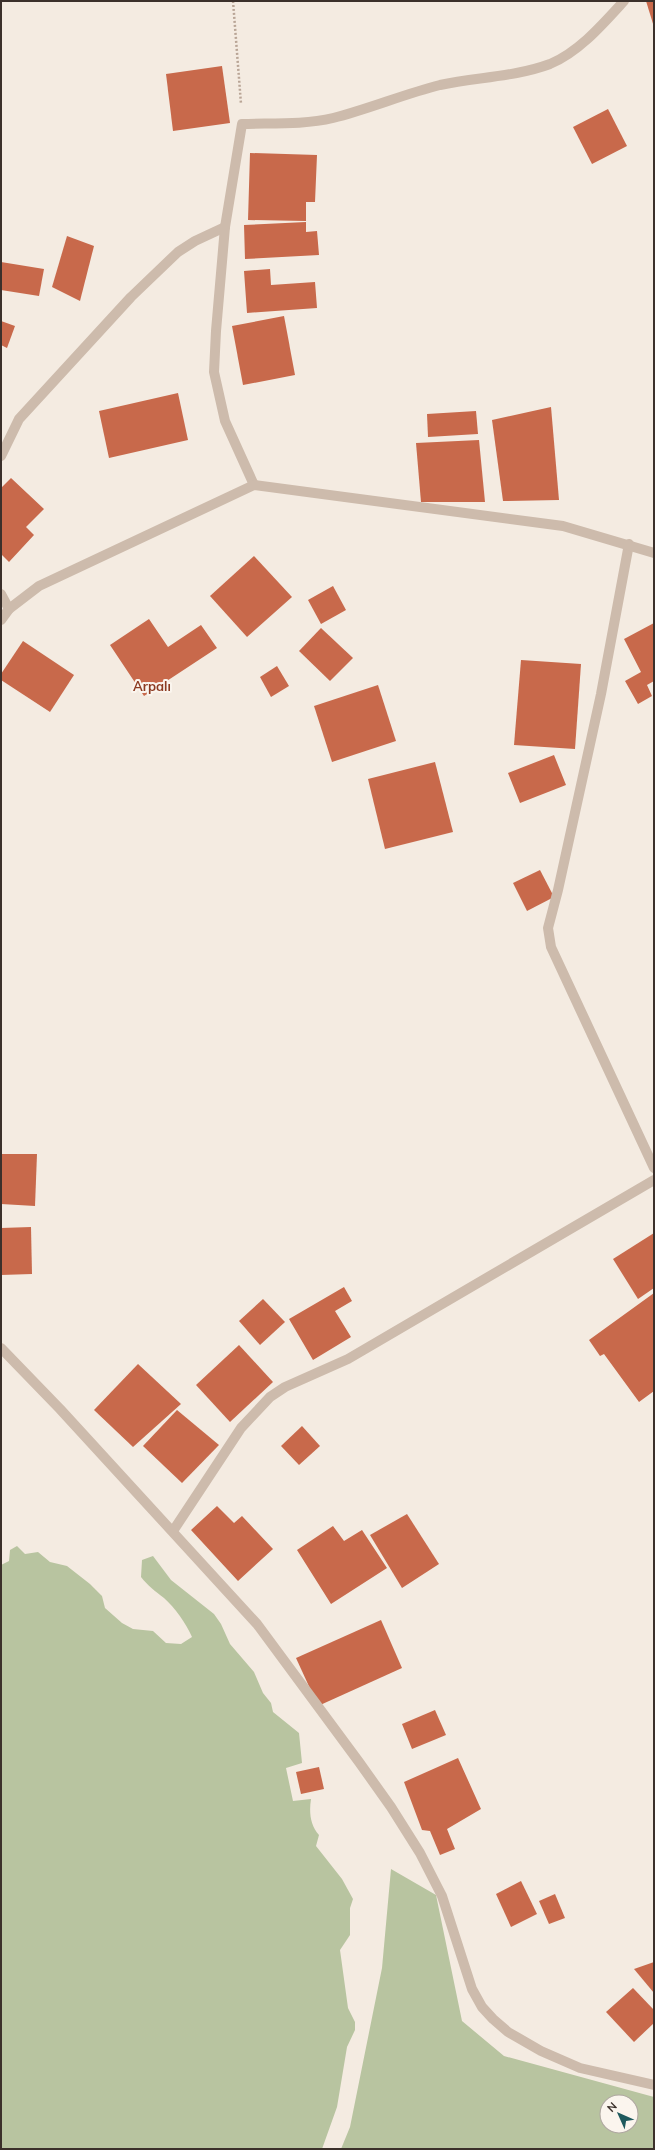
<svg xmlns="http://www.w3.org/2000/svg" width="655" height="2150" viewBox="0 0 655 2150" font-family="Mulish,sans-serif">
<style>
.green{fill:#b8c4a0;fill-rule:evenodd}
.building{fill:#c8694b}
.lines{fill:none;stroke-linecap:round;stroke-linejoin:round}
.path{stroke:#b9a596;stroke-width:2.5;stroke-dasharray:2 2;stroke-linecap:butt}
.street{stroke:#cdbbac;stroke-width:10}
.labels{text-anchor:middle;stroke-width:4;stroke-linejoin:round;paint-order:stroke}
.quarter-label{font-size:13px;font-weight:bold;fill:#8c3b22;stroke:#fbf5ee}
</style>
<rect width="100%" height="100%" fill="#f4ebe1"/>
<g class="green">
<path d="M17,1546L25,1554L38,1552L50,1562L67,1566L90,1584L102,1596L105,1608L122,1623L133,1629L153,1631L166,1643L181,1644L192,1637C186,1623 175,1608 164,1598C155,1591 148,1586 141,1577L142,1560L153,1556L171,1580L214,1614L221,1624L230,1644L254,1672L263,1693L271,1703L273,1712L299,1733L302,1763L286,1768L293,1801L311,1799C309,1812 310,1825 319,1835L316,1846L342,1879L353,1899L350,1908V1935L340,1950L348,2008L355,2022V2030L347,2047L337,2107L322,2149H1V1565L9,1561L10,1550Z"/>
<path d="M391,1869L436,1895L462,2021L504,2056L654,2097V2149H341L350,2127L382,1968ZM607,2102H631V2126H607Z"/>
</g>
<g class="building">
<polygon points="646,1 654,1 654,27"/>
<polygon points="222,66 230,123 173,131 166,74"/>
<polygon points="608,109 627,146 592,164 573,127"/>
<polygon points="250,153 317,155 315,202 306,202 306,221 248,220"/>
<polygon points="306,222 306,232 317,231 319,255 245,259 244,225"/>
<polygon points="67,236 94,246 80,301 52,287"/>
<polygon points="1,262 44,269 39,296 1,290"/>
<polygon points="270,269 271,285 315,282 317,308 247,313 244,271"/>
<polygon points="284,316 295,375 243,385 232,326"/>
<polygon points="1,321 15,326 7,348 1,345"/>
<polygon points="178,393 188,440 109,458 99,411"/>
<polygon points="551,407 559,500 503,501 492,420"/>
<polygon points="476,411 478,434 428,437 427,414"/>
<polygon points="479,440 485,502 421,502 416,443"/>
<polygon points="11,478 44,509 26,527 34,535 9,562 1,554 1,488"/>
<polygon points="254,556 292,597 247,637 210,596"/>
<polygon points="333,586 346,610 321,624 308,600"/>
<polygon points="149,619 168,647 201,625 217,648 144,696 110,645"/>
<polygon points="654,623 654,681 647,685 652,696 638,704 625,681 641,672 624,639"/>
<polygon points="321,628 353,658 330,681 299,651"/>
<polygon points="23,641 74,675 50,712 1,680 1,674"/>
<polygon points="521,660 581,664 575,749 514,745"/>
<polygon points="277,666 289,686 271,697 260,677"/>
<polygon points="378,685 396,741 332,762 314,706"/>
<polygon points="554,755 566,785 520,803 508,773"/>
<polygon points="435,762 453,832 385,849 368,779"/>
<polygon points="540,870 554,897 527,911 513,883"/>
<polygon points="1,1154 37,1154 35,1206 1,1204"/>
<polygon points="31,1227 32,1274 1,1275 1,1228"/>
<polygon points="654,1233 654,1288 638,1299 613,1259"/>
<polygon points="344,1287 352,1301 335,1311 351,1337 313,1360 289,1319"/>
<polygon points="654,1293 654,1391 639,1402 604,1354 600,1356 589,1340"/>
<polygon points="263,1299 285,1322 260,1345 239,1321"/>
<polygon points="239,1345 273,1382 230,1422 196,1385"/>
<polygon points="138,1364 181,1404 133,1447 94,1410"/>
<polygon points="177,1410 219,1445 182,1483 143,1446"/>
<polygon points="302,1426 320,1446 299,1465 281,1446"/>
<polygon points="217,1506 234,1523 242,1516 273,1549 238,1581 191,1530"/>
<polygon points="407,1514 439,1564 402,1588 370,1535"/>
<polygon points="333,1526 344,1541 362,1530 387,1568 331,1604 297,1550"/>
<polygon points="381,1620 402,1668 318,1706 296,1658"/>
<polygon points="435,1710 446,1735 412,1749 402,1724"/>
<polygon points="458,1758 481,1809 447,1829 455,1849 440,1855 430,1831 422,1830 404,1782"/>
<polygon points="319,1767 324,1789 301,1794 296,1772"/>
<polygon points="521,1881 537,1914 511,1927 496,1894"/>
<polygon points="555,1894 565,1918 549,1924 539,1901"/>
<polygon points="654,1962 654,1993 634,1969"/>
<polygon points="633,1988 654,2010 654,2023 634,2042 606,2012"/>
</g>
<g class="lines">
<polyline class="path" points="233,1 241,104"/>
<g class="street">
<polyline points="1,456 19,419 131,297 178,252 195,241 225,227"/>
<path d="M254,485L225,421L214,372L216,331L225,227L242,124C271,123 304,125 333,118C369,109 404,94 440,85C477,77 515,77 550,64C579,52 603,24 624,1"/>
<polyline points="629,544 601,694 558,890 548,928 551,947 654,1168"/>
<polyline points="1,594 9,609"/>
<polyline points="1,620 9,609 39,586 254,485 563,526 654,553"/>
<polyline points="1,1348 60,1409 257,1624 359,1762 391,1807 420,1853 442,1896 472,1989 482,2007 493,2019 508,2032 541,2051 580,2068 654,2085"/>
<polyline points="173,1531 241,1428 270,1397 285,1387 348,1359 654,1180"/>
</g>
</g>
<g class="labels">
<g class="quarter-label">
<text x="152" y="691">Arpalı</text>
</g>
</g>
<rect width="655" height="2150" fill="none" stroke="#3b302b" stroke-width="4"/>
<g transform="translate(619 2114) rotate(315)"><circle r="19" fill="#fbf5ee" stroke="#aea6a0"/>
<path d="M0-3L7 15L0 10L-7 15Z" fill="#1f5a5e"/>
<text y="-6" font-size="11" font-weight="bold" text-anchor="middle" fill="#3b302b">N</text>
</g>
</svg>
